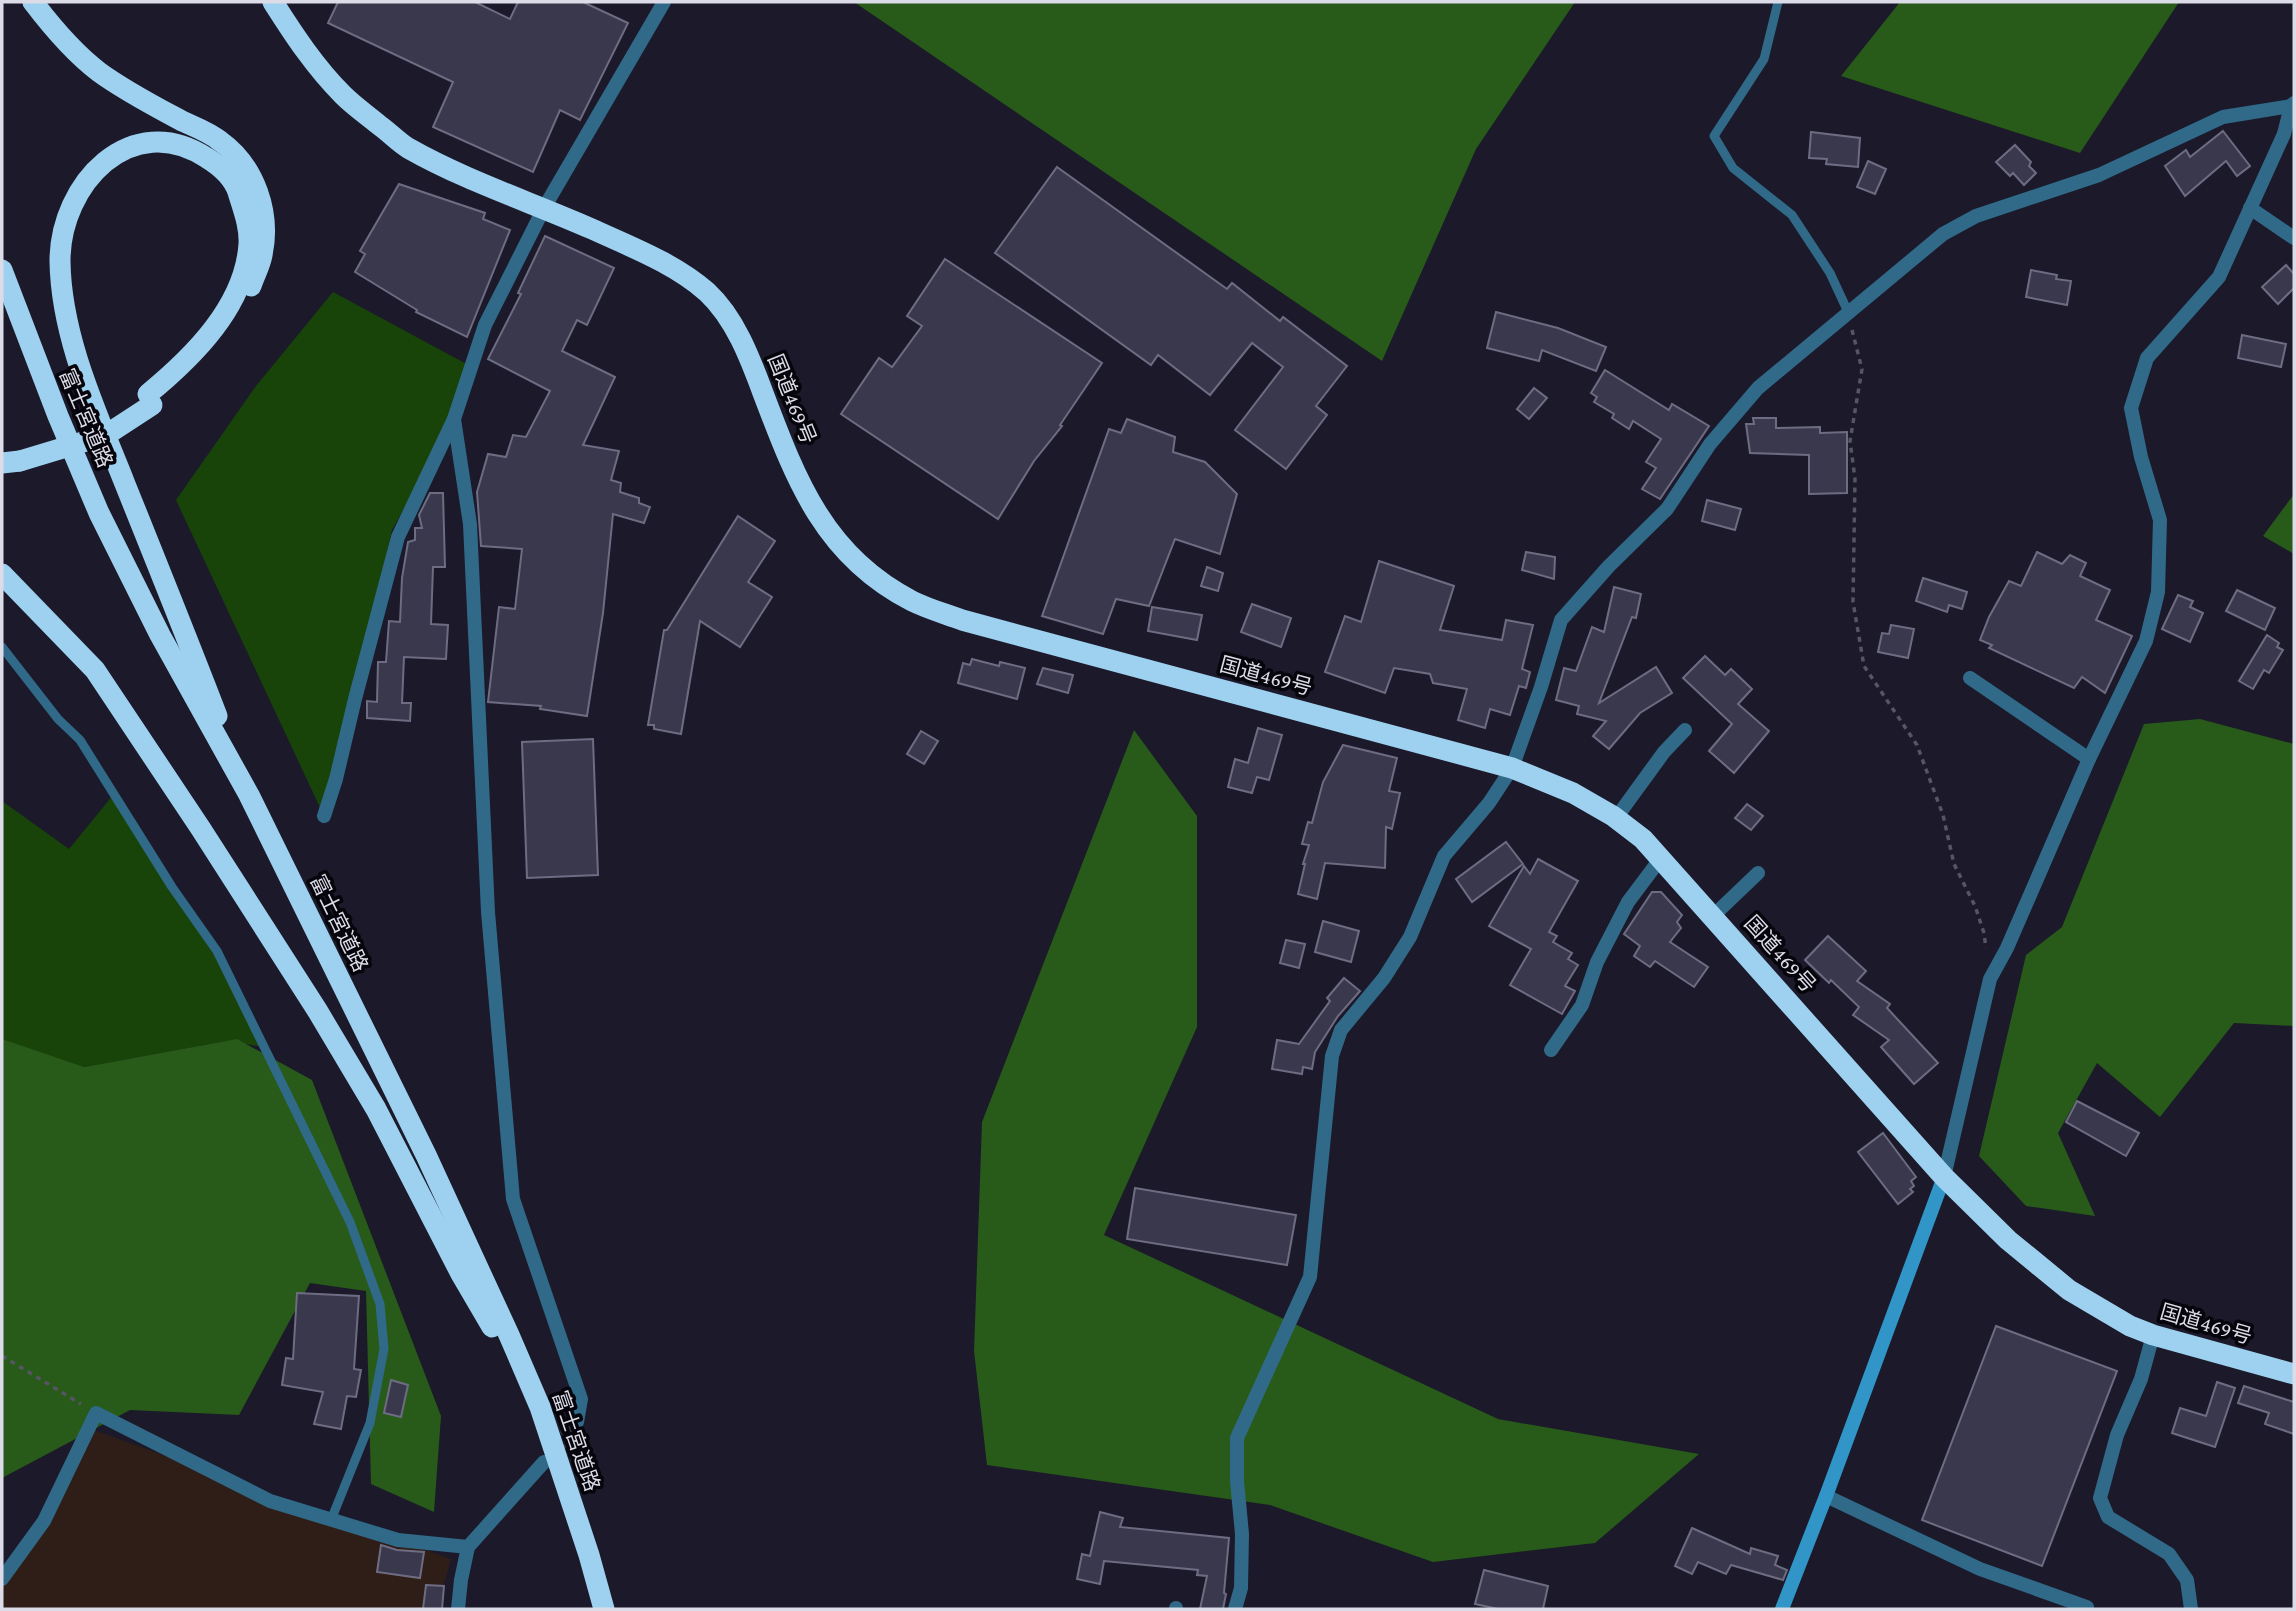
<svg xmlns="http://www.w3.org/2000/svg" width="2296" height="1611" viewBox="0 0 2296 1611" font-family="'Crimson Pro','Noto Sans JP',serif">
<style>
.industrial{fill:#2f1e17}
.green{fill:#184409}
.forest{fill:#285a19}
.building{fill:#3a384c;stroke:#6e6c82;stroke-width:2}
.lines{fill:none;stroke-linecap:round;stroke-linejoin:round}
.street-tunnel{stroke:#383646;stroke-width:14;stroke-dasharray:14 7;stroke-linecap:butt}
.path{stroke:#565564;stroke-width:3.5;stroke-dasharray:5 5;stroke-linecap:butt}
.lane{stroke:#306a88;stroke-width:9}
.street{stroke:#306a88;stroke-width:14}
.secondary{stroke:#3196c7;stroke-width:14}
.highway{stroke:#9dd1ef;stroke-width:21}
.highway-bridge{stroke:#9dd1ef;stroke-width:21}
.labels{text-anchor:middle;stroke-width:7;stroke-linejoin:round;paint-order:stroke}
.street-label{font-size:21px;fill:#dcdce8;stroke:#06050c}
</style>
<rect width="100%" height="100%" fill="#1b192a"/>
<polygon class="industrial" points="94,1430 451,1559 437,1609 2,1609 2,1583"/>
<g class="green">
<polygon points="333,292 472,367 454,419 392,530 336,779 324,816 176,500 256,386"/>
<polygon points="114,794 202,930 264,1047 227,1041 84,1067 2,1042 2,801 69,849"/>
</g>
<g class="forest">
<polygon points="854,2 1575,2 1476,149 1382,361"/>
<polygon points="1900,2 2179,2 2080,153 1841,76"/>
<polygon points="2294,494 2294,554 2263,536"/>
<polygon points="2200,719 2294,744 2294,1026 2234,1023 2160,1117 2097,1063 2058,1133 2095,1216 2026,1206 1979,1156 2026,955 2062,927 2144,724"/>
<polygon points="1134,730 1197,816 1197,1027 1104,1235 1498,1419 1699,1454 1595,1543 1433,1562 1270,1505 987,1465 974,1351 982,1122"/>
<polygon points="2,1039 84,1067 237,1039 312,1080 441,1416 434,1512 371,1484 366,1291 310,1283 239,1415 130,1410 2,1478"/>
</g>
<g class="building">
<polygon points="338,2 475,2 510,19 518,2 583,2 628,23 580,120 560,110 533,172 433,127 453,82 328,23"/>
<polygon points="2223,131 2250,166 2237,176 2226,161 2185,196 2165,166 2186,150 2190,157"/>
<polygon points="1811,132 1860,138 1858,167 1826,164 1827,159 1809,158"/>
<polygon points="2015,145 2031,162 2029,166 2036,173 2024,185 2013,173 2010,176 1996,162"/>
<polygon points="1868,161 1886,169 1875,194 1857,187"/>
<polygon points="1057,167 1227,289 1232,283 1280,321 1283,317 1347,366 1316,406 1327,415 1286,469 1235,430 1283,367 1252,343 1210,395 1158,355 1151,365 995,253"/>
<polygon points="399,184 485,213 483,219 510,230 467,337 416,312 417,310 355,272 365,254 360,251"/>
<polygon points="545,236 614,268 587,325 577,320 562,351 615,377 583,445 619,451 611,480 621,483 620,492 639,498 639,503 650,507 644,523 613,514 603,613 587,716 540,709 541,706 488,702 499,607 515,609 522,549 481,546 477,492 488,454 506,457 513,435 526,437 550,391 488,359 521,294 518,293"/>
<polygon points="945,259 1102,363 1060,425 1062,426 1034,461 998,519 841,414 879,358 892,367 922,326 907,316"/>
<polygon points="2286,265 2294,274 2294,288 2278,304 2262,287"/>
<polygon points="2031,270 2057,275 2056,279 2071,281 2067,305 2026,297"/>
<polygon points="1496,312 1558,328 1606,347 1596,371 1542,350 1539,361 1487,348"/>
<polygon points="2242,335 2286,344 2281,367 2238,358"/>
<polygon points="1605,370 1669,410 1672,404 1709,426 1660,499 1642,489 1656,468 1646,462 1661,439 1633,421 1629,429 1612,418 1614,414 1594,402 1597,397 1591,393"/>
<polygon points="1534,388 1547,398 1529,419 1517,409"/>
<polygon points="1753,418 1776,418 1776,428 1820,427 1820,433 1847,432 1847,493 1809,494 1809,455 1750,453 1746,424 1754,424"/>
<polygon points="1127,419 1175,437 1173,452 1205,462 1237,494 1220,554 1175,539 1149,606 1116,599 1103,634 1042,616 1109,429 1121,433"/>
<polygon points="430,493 443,493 445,567 433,567 431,624 448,625 446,659 404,657 402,703 411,703 410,721 367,718 367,701 377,702 378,662 386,662 389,621 400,622 402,578 408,542 415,540 415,528 422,528 419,515"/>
<polygon points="1707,500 1741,509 1735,530 1702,521"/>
<polygon points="738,516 775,541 748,582 772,597 740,647 700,621 681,734 654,729 654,725 648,725 664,630 667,630"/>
<polygon points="1526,552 1555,557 1554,579 1522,570"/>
<polygon points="2037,552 2062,564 2070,555 2086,563 2080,576 2110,590 2096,620 2132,636 2105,693 2082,677 2074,688 1989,648 1992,645 1980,640 1989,617 2009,581 2021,586"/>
<polygon points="1379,561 1454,586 1440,630 1502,640 1506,620 1533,625 1522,669 1530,672 1526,688 1519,686 1510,715 1490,709 1485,728 1458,720 1467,689 1433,683 1430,674 1394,668 1385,693 1325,672 1345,616 1361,622"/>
<polygon points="1207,567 1223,573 1218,591 1201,586"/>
<polygon points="1923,578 1967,592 1962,609 1949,605 1947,612 1916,601"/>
<polygon points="1614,587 1641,594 1636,618 1632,617 1599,703 1656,667 1672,693 1640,713 1609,749 1593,736 1606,721 1577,714 1579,706 1556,700 1564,668 1576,671 1592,627 1604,632"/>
<polygon points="2237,590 2275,608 2265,630 2226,611"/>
<polygon points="2178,595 2193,601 2190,607 2203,613 2190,642 2162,629"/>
<polygon points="1252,604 1291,618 1281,647 1241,632"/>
<polygon points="1152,607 1202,615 1197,640 1148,631"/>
<polygon points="1891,625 1914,629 1908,658 1878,652 1882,633 1889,634"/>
<polygon points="2267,635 2279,643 2277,647 2283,650 2269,673 2264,670 2253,689 2239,681"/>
<polygon points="1705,656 1725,675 1731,669 1752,689 1738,704 1769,731 1734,773 1709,751 1732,724 1683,678"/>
<polygon points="972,659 999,666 1000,662 1025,668 1017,699 958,683 963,663 970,665"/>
<polygon points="1043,668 1073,675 1068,693 1037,684"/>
<polygon points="1258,728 1282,735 1269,780 1257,777 1252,793 1228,787 1235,759 1248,763"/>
<polygon points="921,731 938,741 924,764 907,754"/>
<polygon points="593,739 598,875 527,878 522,742"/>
<polygon points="1343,745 1397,758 1389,791 1400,793 1392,829 1386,827 1385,868 1325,863 1317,899 1298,894 1305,864 1303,864 1309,845 1302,844 1308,822 1312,823 1323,782"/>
<polygon points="1747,804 1763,816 1751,830 1735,818"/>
<polygon points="1506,842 1523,864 1472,902 1456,879"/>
<polygon points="1538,859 1578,881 1549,932 1557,936 1553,942 1572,953 1568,959 1578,965 1565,986 1575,991 1562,1014 1510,985 1531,949 1489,926 1524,866 1530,874"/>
<polygon points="1652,892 1661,892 1682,915 1677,922 1681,928 1670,942 1708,967 1694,987 1655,961 1650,967 1634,956 1640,946 1624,934"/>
<polygon points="1323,921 1359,931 1351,962 1315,952"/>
<polygon points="1828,936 1866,971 1857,981 1890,1004 1887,1008 1938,1063 1914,1084 1881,1047 1889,1040 1853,1015 1859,1007 1831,980 1829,983 1805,960"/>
<polygon points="1286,940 1305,944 1299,968 1280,963"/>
<polygon points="1344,978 1360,991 1338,1016 1315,1052 1312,1069 1303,1067 1302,1074 1272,1069 1277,1040 1299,1044 1330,1001 1327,998"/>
<polygon points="2077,1101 2139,1133 2126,1156 2066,1122"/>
<polygon points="1883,1133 1916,1177 1911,1181 1914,1186 1910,1189 1913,1192 1898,1204 1858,1152"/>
<polygon points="1135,1188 1296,1215 1287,1265 1127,1239"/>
<polygon points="297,1293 359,1296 354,1369 361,1370 356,1397 347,1396 341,1429 314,1424 323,1392 282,1385 286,1358 293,1359"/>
<polygon points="1996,1326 2117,1371 2042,1566 1922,1520"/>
<polygon points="391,1380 408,1385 401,1417 384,1413"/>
<polygon points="2217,1382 2235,1388 2215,1447 2172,1433 2180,1408 2206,1416"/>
<polygon points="2244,1386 2294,1402 2294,1434 2265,1424 2269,1413 2238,1403"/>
<polygon points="1100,1512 1123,1518 1120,1527 1229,1538 1224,1593 1226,1594 1223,1609 1200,1609 1207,1576 1197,1575 1198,1570 1104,1561 1100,1584 1077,1579 1082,1554 1090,1556"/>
<polygon points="1692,1528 1750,1554 1751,1548 1778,1556 1775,1565 1787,1570 1783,1580 1731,1565 1726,1574 1698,1562 1692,1574 1675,1566"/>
<polygon points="381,1545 397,1550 424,1552 420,1578 377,1572"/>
<polygon points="1484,1570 1548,1586 1543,1609 1498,1609 1475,1604"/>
<polygon points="426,1585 444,1586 442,1609 423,1609"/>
</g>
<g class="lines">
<polyline class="street-tunnel" points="552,1453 577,1422"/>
<g class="path">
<polyline points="1852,330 1862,369 1850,441 1855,479 1853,602 1864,666 1917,745 1943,815 1954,864 1975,906 1984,933 1986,948"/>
<polyline points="2,1356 81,1404"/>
</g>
<g class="lane">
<polyline points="1778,2 1764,59 1714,136 1733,168 1792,215 1830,273 1849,314"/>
<polyline points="2,647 58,719 80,740 172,887 217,951 350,1222 380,1304 384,1349 370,1423 331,1520"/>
</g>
<g class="street">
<polyline points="2250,208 2294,238"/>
<polyline points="1970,678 2089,759"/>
<polyline points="324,816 336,779 355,699 398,537 454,419"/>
<polyline points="1616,818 1664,752 1685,730"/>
<polyline points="1713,916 1758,873"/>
<polyline points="1551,1050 1582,1005 1597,962 1628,902 1661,858"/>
<polyline points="1944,1177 1990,979 2007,948 2089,759 2146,641 2158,592 2160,520 2141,457 2131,408 2147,358 2219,277 2284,134 2291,106 2294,103"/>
<polyline points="2153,1335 2141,1379 2117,1435 2100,1498 2108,1517 2169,1554 2187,1580 2191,1609"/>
<polyline points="577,1422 581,1399 513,1199 488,912 470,524 454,419 485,325 544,208 664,2"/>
<polyline points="1826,1496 1980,1569 2087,1607"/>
<polyline points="2,1579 44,1521 96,1413 270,1501 398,1540 468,1547"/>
<polyline points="1176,1608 1176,1609"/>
<polyline points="458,1609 461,1580 468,1547 544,1462"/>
<polyline points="1235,1609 1241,1588 1242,1534 1237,1481 1237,1438 1310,1277 1332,1056 1341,1030 1384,978 1410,937 1444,856 1489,803 1512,768 1541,687 1561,620 1609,566 1667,509 1710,444 1758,388 1943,234 1976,216 2099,175 2223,117 2291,106"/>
</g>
<polyline class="secondary" points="1782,1609 1826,1496 1944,1177"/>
<g class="highway">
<path d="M33,2C52,27 74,53 99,72C125,91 154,106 182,121C195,127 209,132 220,141C255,166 271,213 262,255C260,266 254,276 251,286"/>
<path d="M273,2C294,35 315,67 343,95C354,106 367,115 379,125C389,132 398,142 408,148C466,181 531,202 592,229C631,247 674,263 707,292C735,318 750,358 763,393C796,480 824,556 912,601C928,609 946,614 962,620L1512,768L1573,793L1613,816L1643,839L1944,1177L2008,1240L2069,1290L2130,1326L2153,1335L2294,1374"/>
<polyline points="2,270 58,416 99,513 160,635 249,795 426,1155 509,1335 540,1407 589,1555 604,1609"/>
<path d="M148,394C193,357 245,306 249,244C250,226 243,209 238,192C233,177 220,166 207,158C131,108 60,184 60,261C61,338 97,413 125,484C156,561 187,638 217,716"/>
<polyline points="2,463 20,461"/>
<polyline points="2,574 95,670 201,829 317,1010 376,1109 461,1274 492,1327"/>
</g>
<polyline class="highway-bridge" points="20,461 106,435 152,405"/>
</g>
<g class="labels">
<g class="street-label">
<text transform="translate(792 399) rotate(68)" y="7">国道469号</text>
<text transform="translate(86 418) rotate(67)" y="7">富士宮道路</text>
<text transform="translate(1266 676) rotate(15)" y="7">国道469号</text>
<text transform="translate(339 923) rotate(64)" y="7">富士宮道路</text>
<text transform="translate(1780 954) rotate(48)" y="7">国道469号</text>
<text transform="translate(2206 1324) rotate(16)" y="7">国道469号</text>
<text transform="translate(576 1441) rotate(71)" y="7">富士宮道路</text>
</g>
</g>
<rect width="2296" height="1611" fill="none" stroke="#dcdce8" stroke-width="7"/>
</svg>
